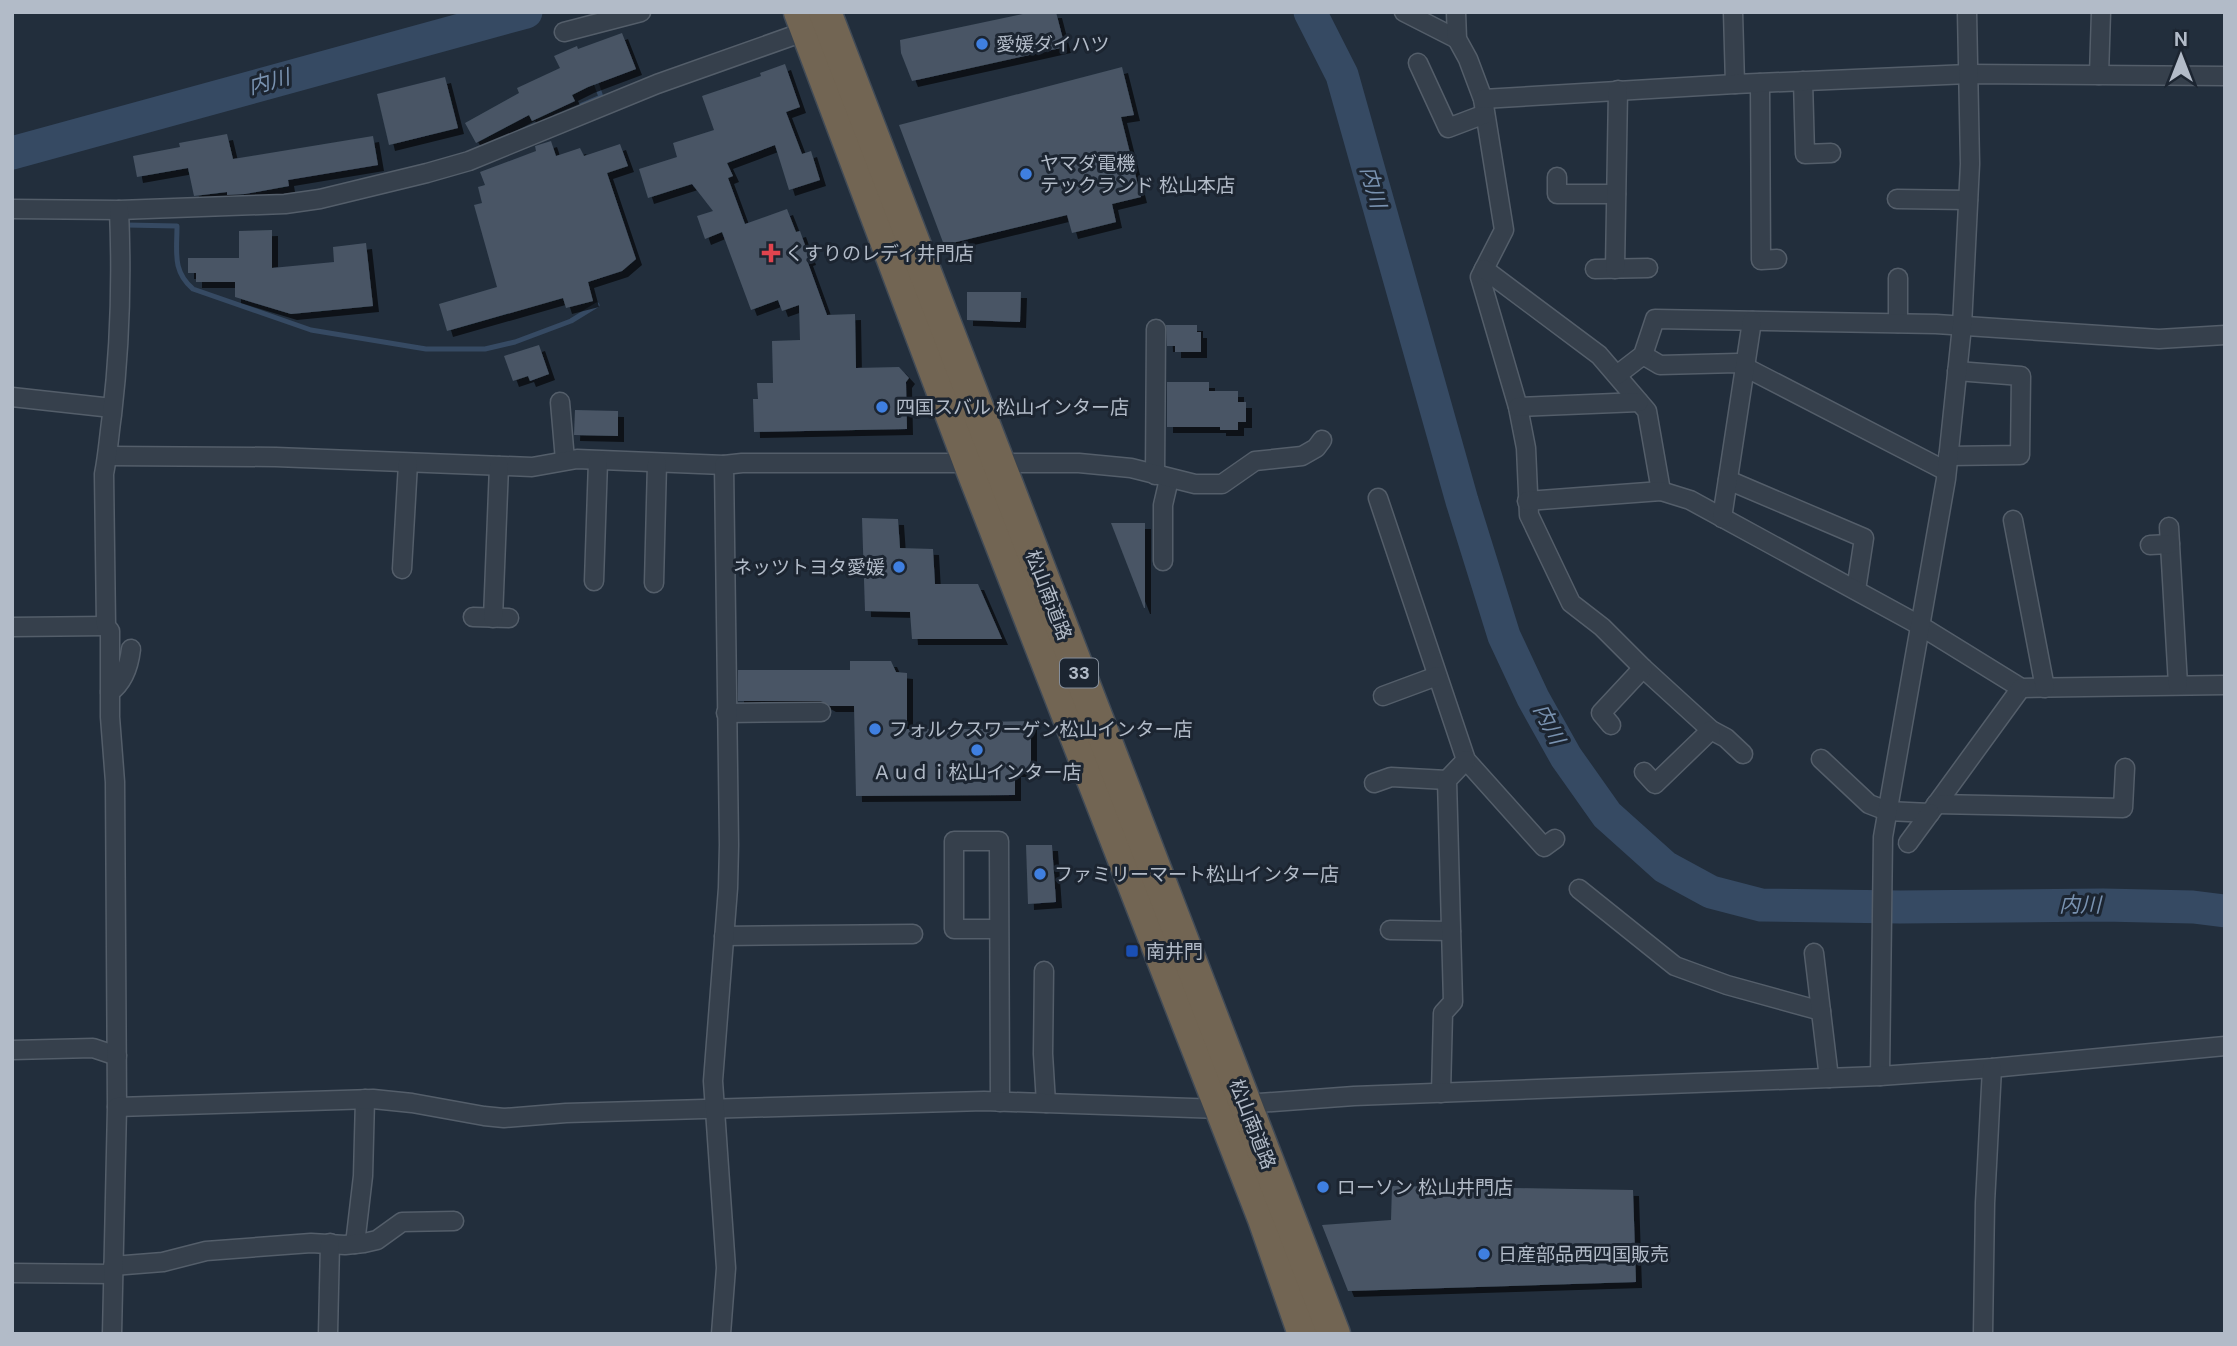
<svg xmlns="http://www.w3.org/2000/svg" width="2237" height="1346" viewBox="0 0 2237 1346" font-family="'DM Sans','Noto Sans JP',sans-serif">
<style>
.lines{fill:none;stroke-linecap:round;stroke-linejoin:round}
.stream{stroke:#364a63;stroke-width:5}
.river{stroke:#364a63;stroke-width:33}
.building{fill:#485565;filter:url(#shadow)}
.street-casing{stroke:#545e6a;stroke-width:21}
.highway-casing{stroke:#414b57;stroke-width:35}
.street{stroke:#36404c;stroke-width:18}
.highway{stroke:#726553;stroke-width:32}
.shop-dot{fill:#3f7fe0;stroke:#1c2531;stroke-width:2.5}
.health-dot{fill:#e0444e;stroke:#1c2531;stroke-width:2.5}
.transit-dot{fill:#1a4fb4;stroke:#1c2531;stroke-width:2.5}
.labels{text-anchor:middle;stroke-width:6;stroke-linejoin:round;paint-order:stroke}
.shield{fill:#1c2531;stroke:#858e9b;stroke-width:2}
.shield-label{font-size:18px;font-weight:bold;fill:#b2bbc8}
.poi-label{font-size:19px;fill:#b2bbc8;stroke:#1c2531;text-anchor:start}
.street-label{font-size:19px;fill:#b2bbc8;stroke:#1c2531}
.water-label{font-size:21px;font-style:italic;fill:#7992b0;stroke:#1c2531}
</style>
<defs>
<filter id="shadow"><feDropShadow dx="6" dy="6" stdDeviation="0" flood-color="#0009"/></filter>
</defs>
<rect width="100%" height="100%" fill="#222e3c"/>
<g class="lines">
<g class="stream">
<polyline points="556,116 601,97 594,77"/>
<path d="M126,225L177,226C177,252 172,271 193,289L311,330L426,349H485L515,342L571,321L597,305"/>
</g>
<g class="river">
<polyline points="1310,12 1342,75 1462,501 1504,636 1533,698 1566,757 1607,815 1665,867 1711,892 1761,905 1900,907 2103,905 2193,907 2225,911"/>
<polyline points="12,153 526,12"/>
</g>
</g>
<g class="building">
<polygon points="1032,12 1056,12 1065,47 912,81 901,53 900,40"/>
<polygon points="622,33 636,69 588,87 572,95 575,101 532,121 529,115 476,143 465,123 519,93 517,88 560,68 554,56 577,46 578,49"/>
<polygon points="785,64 800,107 786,112 802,154 811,151 820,180 789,190 775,145 727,163 733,176 728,178 745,224 787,209 796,232 800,231 810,259 807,260 827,315 855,314 856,368 899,367 909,378 906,382 907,429 754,432 753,399 758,399 757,383 773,383 772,341 800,340 799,305 782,311 778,300 751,310 722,232 705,239 697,216 713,211 692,184 648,198 639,169 677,157 673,143 714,130 702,96 761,76 760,73"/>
<polygon points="1122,67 1134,115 1121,117 1141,197 1112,204 1116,222 1072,233 1067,215 944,245 899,125"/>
<polygon points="445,77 458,128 389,145 377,94"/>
<polygon points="227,134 233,159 373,136 378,165 288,180 289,186 245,194 227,195 227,192 194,196 188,168 137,177 133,156 180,147 179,143"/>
<polygon points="551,141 556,156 580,148 584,156 620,144 628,166 607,173 636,259 622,271 588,282 593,301 566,308 563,298 447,331 439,304 497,287 474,205 482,203 478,187 485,185 480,172 536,151 535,146"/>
<polygon points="272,230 272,268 334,262 333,247 366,243 373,306 291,314 235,297 235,282 196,282 196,273 188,273 188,258 239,258 239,231"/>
<polygon points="967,292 1021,292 1020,322 967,320"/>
<polygon points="1166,325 1197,325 1197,332 1201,332 1201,352 1175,352 1175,346 1167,346"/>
<polygon points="539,345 549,374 530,381 528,376 513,381 504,356"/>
<polygon points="1167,382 1209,382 1209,391 1238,391 1238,402 1246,402 1246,422 1238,422 1238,430 1220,430 1220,427 1167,427"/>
<polygon points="575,410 618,411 618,436 574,435"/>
<polygon points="862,518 898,519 900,548 933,549 935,584 978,584 1002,639 912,639 910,612 865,611"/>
<polygon points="1111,523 1145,523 1145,608 1144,608"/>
<polygon points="850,661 891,661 896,672 907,673 907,729 984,729 984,722 1031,721 1031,771 1015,771 1015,795 856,796 854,706 830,706 821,701 738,701 738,670 850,670"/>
<polygon points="1026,845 1052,845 1056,902 1028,904"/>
<polygon points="1392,1186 1633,1190 1636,1282 1348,1291 1322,1225 1391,1220"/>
</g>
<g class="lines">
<g class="street-casing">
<g id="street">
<polyline points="1404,12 1457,39"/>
<polyline points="1456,12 1457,39 1468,59 1483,99 1504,230 1480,277 1518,407 1526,448 1529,515 1571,603 1602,627 1643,668 1711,730 1726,738 1743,754"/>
<polyline points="1733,12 1735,84"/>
<polyline points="564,32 641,12"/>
<polyline points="1418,63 1448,128 1485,114"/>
<polyline points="2099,75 2101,12"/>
<polyline points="1803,81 1805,154 1831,153"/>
<polyline points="1760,83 1761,260 1777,259"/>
<polyline points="1483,99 1735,84 1969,74 2225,76"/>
<polyline points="1557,177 1557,194 1616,194"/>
<polyline points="1897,199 1968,200"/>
<polyline points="12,209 119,210 285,204 320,199 427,173 469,161 657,84 812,29"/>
<polyline points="1484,269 1599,355 1647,411 1661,491"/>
<polyline points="1595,269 1648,268"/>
<polyline points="1615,269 1618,90"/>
<polyline points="1898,323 1898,278"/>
<polyline points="1643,355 1660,365 1737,363 1946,471"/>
<polyline points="1617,375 1643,355 1655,319 1936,324 2159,339 2225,335"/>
<polyline points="12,397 112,408"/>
<polyline points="560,402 565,460"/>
<polyline points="1518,407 1639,402"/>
<polyline points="108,456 276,457 532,467 577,459 724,465"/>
<polyline points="1948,456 2020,455 2021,376 1957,371"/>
<polyline points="1155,475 1156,329"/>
<polyline points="1728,480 1864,538 1856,590"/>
<polyline points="1378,498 1466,760 1544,847 1555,839"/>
<polyline points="1527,501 1661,491 1690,500 1919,625 2021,688 2225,685"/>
<polyline points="1722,518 1752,321"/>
<polyline points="2013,520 2045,688"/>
<polyline points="2169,527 2178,685"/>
<polyline points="2150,545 2170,544"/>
<polyline points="1163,561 1163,505 1169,479"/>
<polyline points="402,569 408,463"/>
<polyline points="594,581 598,461"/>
<polyline points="654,583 657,463"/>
<polyline points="473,617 509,618"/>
<polyline points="493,618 499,466"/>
<polyline points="12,627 106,626"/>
<path d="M110,692C124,682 129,666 131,649"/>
<polyline points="1383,696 1437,676"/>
<polyline points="726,713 821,712"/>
<polyline points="1611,725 1601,713 1643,668"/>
<polyline points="1821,759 1869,804 1887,811 1930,813 2021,688"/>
<polyline points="1644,772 1655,784 1711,730"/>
<polyline points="1374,783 1391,777 1447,780"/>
<polyline points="1936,804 2123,808 2125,768"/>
<polyline points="1908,843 1930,813"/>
<polyline points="1579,889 1675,966 1727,985 1821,1011"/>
<polyline points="999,929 954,929 954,841 999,841 1000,1102"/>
<polyline points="1390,930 1451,931"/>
<polyline points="724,936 913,934"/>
<polyline points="1814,953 1829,1078"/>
<polyline points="1044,971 1043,1054 1046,1103"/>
<polyline points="12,1050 93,1048 117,1056"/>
<polyline points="1880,1076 1883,837 1946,479 1962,326 1970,164 1967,12"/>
<polyline points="1441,1093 1443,1013 1453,1002 1447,780 1466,760"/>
<path d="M117,1107L115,782L110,717V631L106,626L104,474C108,454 109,435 112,415C120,347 122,279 119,210"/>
<polyline points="355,1244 363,1176 365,1099"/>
<polyline points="113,1266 163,1262 206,1251 311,1243 345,1245 364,1243 377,1240 402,1222 454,1221"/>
<polyline points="12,1273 113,1274"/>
<polyline points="112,1334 117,1107 373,1099 412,1103 484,1116 504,1118 566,1113 984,1101 1221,1109 1245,1104 1354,1096 1880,1076 1992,1068 2225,1046"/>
<polyline points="328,1334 330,1243"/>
<polyline points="721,1334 726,1268 713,1081 728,888 729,845 724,465 742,463 1079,463 1131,468 1195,484 1222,484 1255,461 1302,456 1316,448 1322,440"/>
<polyline points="1983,1334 1985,1203 1992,1068"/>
</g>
</g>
<g class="highway-casing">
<g id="highway">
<polyline points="800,12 970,464 1264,1219 1304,1334"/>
<polyline points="825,12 1334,1334"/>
</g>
</g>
<use href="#street" class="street"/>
<use href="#highway" class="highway"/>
</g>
<g class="shop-dot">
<circle cx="982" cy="44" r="7"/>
<circle cx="1026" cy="174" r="7"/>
<circle cx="882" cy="407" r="7"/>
<circle cx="899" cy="567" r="7"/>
<circle cx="875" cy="729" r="7"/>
<circle cx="977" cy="750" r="7"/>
<circle cx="1040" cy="874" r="7"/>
<circle cx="1323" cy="1187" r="7"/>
<circle cx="1484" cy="1254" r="7"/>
</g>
<path class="health-dot" d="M767.5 242.5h7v7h7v7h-7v7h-7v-7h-7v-7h7z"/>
<rect class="transit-dot" x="1125" y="944" width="14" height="14" rx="3.5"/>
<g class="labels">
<rect class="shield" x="1060" y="658.5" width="38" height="29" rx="5"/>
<g class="shield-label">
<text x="1079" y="679">33</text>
</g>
<g class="poi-label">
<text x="996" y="51">愛媛ダイハツ</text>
<text x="1040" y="170">ヤマダ電機<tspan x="1040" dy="22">テックランド 松山本店</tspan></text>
<text x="785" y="260">くすりのレディ井門店</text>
<text x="896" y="414">四国スバル 松山インター店</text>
<text x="885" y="574" text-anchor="end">ネッツトヨタ愛媛</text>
<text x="889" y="736">フォルクスワーゲン松山インター店</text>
<text x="977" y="779" text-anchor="middle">Ａｕｄｉ松山インター店</text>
<text x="1054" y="881">ファミリーマート松山インター店</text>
<text x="1146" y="958">南井門</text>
<text x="1337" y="1194">ローソン 松山井門店</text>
<text x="1498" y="1261">日産部品西四国販売</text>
</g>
<g class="street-label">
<text transform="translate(1049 595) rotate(69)" y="7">松山南道路</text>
<text transform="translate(1253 1124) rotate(69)" y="7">松山南道路</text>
</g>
<g class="water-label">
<text transform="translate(269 82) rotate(-15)" y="7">内川</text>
<text transform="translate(1373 187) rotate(74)" y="7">内川</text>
<text transform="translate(1549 724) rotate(63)" y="7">内川</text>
<text x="2080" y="912">内川</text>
</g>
</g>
<rect width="2237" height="1346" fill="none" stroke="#b2bbc8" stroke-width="28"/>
<g transform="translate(2181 56)" stroke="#1c2531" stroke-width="5" paint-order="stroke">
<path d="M0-5L12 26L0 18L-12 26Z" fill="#b2bbc8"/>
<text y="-10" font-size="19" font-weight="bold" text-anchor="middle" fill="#b2bbc8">N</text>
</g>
</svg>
